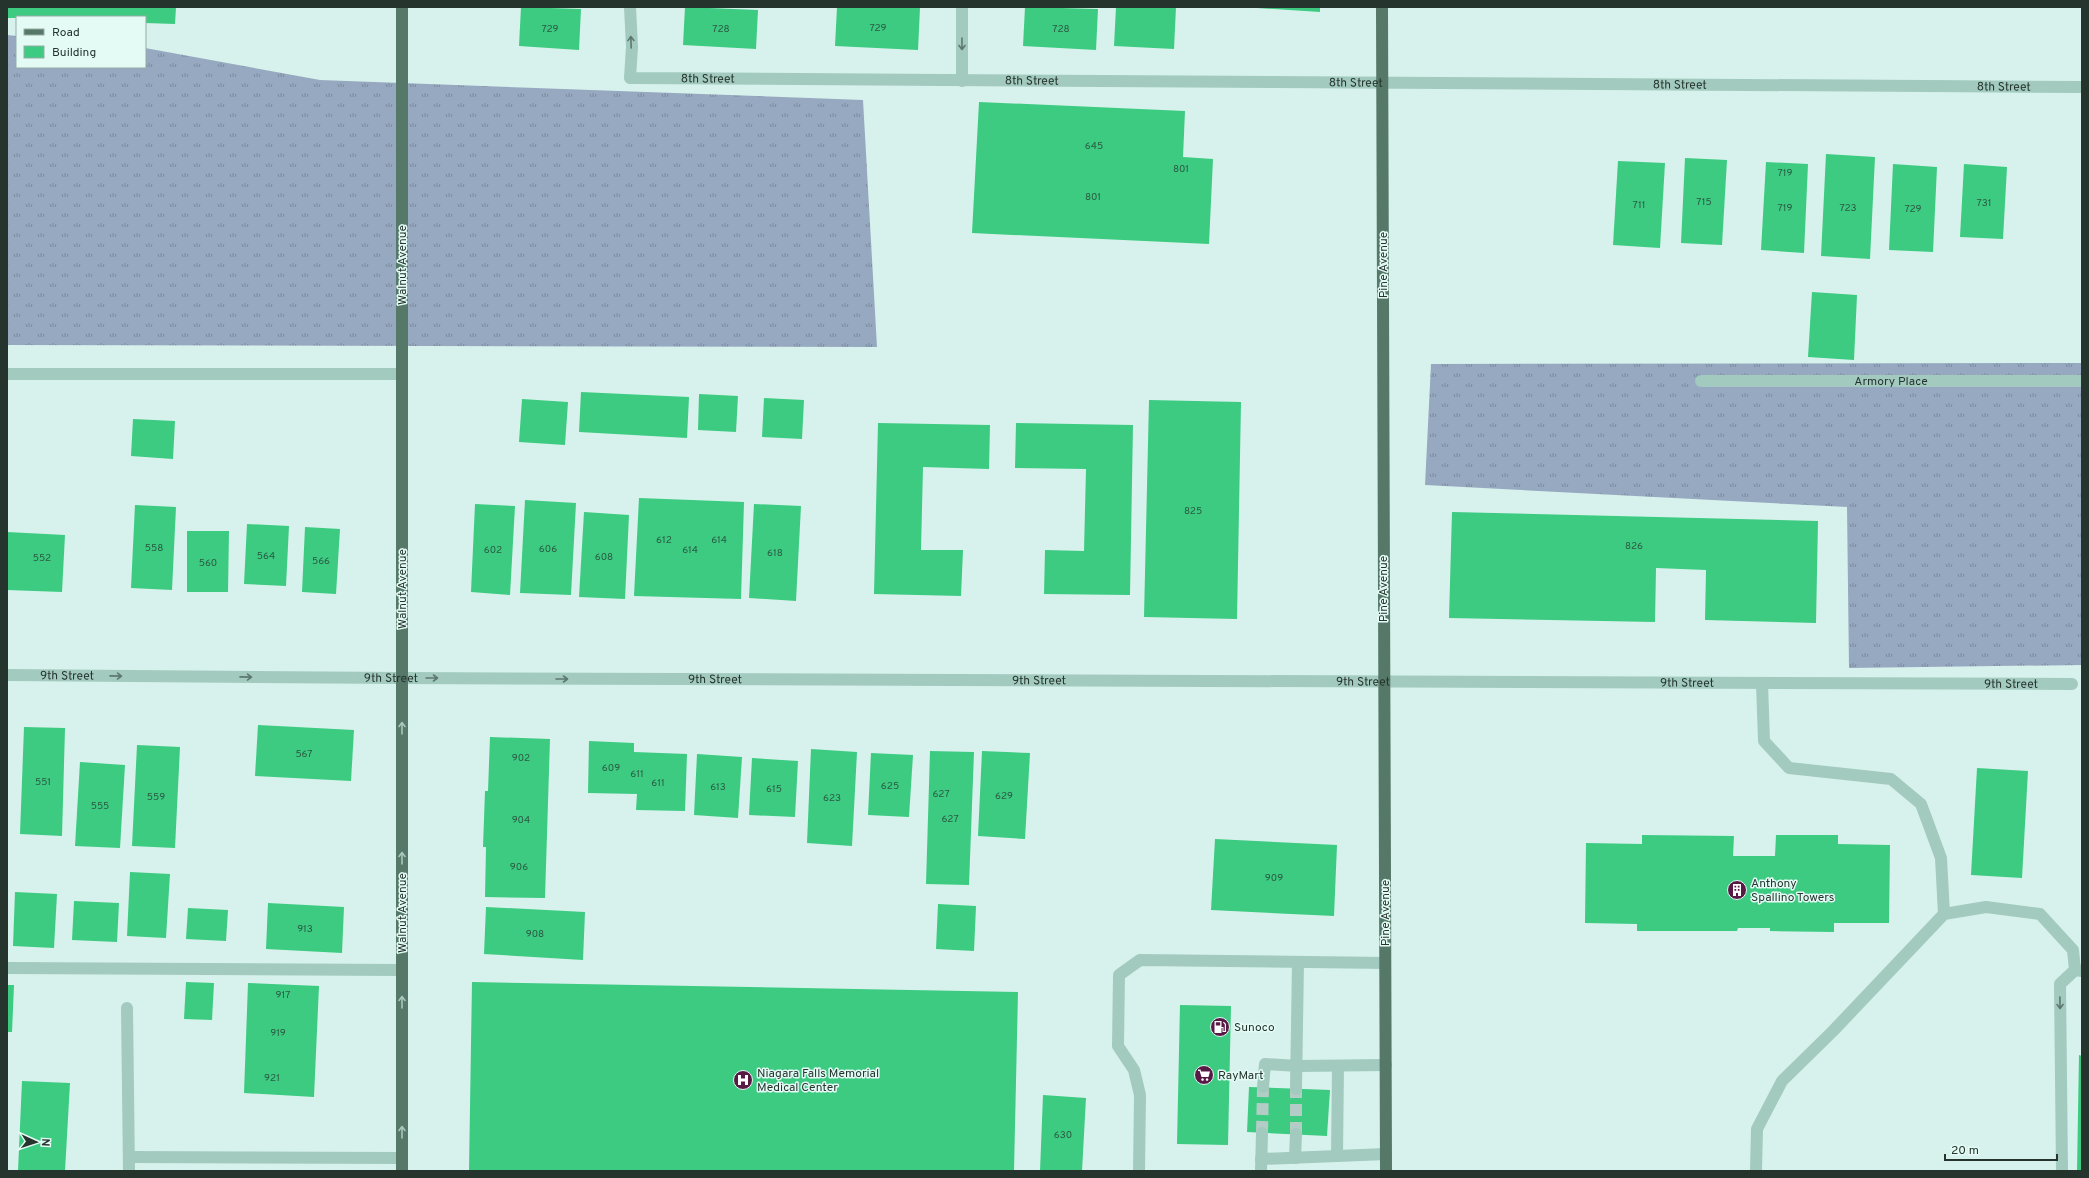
<svg xmlns="http://www.w3.org/2000/svg" width="2089" height="1178" viewBox="0 0 2089 1178" font-family="Overpass,sans-serif">
<style>
.grass{fill:url(#grass-tufts)}
.building{fill:#3ccb81}
.lines{fill:none;stroke-linecap:round;stroke-linejoin:round}
.minor-tunnel{stroke:#b3ccc6;stroke-width:12;stroke-dasharray:12 6;stroke-linecap:butt}
.minor{stroke:#a3cabe;stroke-width:12}
.major{stroke:#557869;stroke-width:12}
.oneway{stroke:#5e786f}
.oneway2{stroke:#aac6bd}
.labels{text-anchor:middle;stroke-width:3;stroke-linejoin:round;paint-order:stroke}
.number-label{font-size:10px;fill:#2b5a43}
.street-label{font-size:12px;fill:#25352e;stroke:#e3faf5}
.poi-label{font-size:12px;fill:#25352e;stroke:#e3faf5;text-anchor:start}
</style>
<defs>
<pattern id="grass-tufts" width="24" height="20" patternUnits="userSpaceOnUse"><rect width="24" height="20" fill="#97a9c1"/><path d="M3 7l-1-3M5 7V3M7 7l1-3M15 17l-1-3M17 17v-4M19 17l1-3" fill="none" stroke="#7b8a9d"/></pattern>
</defs>
<rect width="100%" height="100%" fill="#d7f2ec"/>
<g class="grass">
<polygon points="7,35 17,36 17,67 145,67 145,48 320,80 863,100 877,347 7,345"/>
<polygon points="2082,363 2082,665 1849,668 1847,507 1425,485 1431,364"/>
</g>
<g class="building">
<polygon points="7,7 176,7 175,24 145,23 145,17 7,18"/>
<polygon points="521,7 581,9 579,50 519,46"/>
<polygon points="685,7 758,10 756,49 683,45"/>
<polygon points="837,7 920,8 918,50 835,46"/>
<polygon points="1025,7 1098,9 1096,50 1023,46"/>
<polygon points="1116,7 1176,7 1174,49 1114,46"/>
<polygon points="1241,7 1320,7 1320,12"/>
<polygon points="979,102 1185,111 1183,157 1213,159 1209,244 972,233"/>
<polygon points="1826,154 1875,157 1870,259 1821,256"/>
<polygon points="1685,158 1727,160 1722,245 1681,243"/>
<polygon points="1618,161 1665,163 1660,248 1613,245"/>
<polygon points="1766,162 1808,164 1804,253 1761,250"/>
<polygon points="1893,164 1937,167 1933,252 1889,250"/>
<polygon points="1964,164 2007,167 2003,239 1960,237"/>
<polygon points="1812,292 1857,295 1854,360 1808,357"/>
<polygon points="581,392 689,397 687,438 579,432"/>
<polygon points="699,394 738,396 736,432 698,430"/>
<polygon points="764,398 804,400 802,439 762,437"/>
<polygon points="522,399 568,402 565,445 519,442"/>
<polygon points="1149,400 1241,402 1237,619 1144,617"/>
<polygon points="133,419 175,421 173,459 131,456"/>
<polygon points="878,423 990,425 989,469 923,467 921,550 963,550 961,596 874,594"/>
<polygon points="1016,423 1133,425 1130,595 1044,594 1045,550 1084,551 1086,469 1015,468"/>
<polygon points="639,498 744,502 741,599 634,596"/>
<polygon points="525,500 576,503 571,595 520,593"/>
<polygon points="475,504 515,506 510,595 471,592"/>
<polygon points="754,504 801,506 796,601 749,598"/>
<polygon points="135,505 176,507 172,590 131,588"/>
<polygon points="584,512 629,515 625,599 579,597"/>
<polygon points="1452,512 1818,521 1816,623 1705,620 1706,570 1656,568 1655,622 1449,618"/>
<polygon points="247,524 289,526 286,586 244,584"/>
<polygon points="305,527 340,529 336,594 302,592"/>
<polygon points="187,531 229,531 228,592 187,592"/>
<polygon points="7,532 65,535 62,592 7,590"/>
<polygon points="258,725 354,730 351,781 255,776"/>
<polygon points="24,727 65,728 62,836 20,834"/>
<polygon points="490,737 550,739 545,898 485,897 486,847 483,847 485,791 488,791"/>
<polygon points="589,741 634,743 634,752 687,754 685,811 636,810 637,794 588,793"/>
<polygon points="137,745 180,747 175,848 132,846"/>
<polygon points="811,749 857,752 852,846 807,843"/>
<polygon points="930,751 974,752 969,885 926,884"/>
<polygon points="982,751 1030,753 1025,839 978,836"/>
<polygon points="871,753 913,755 909,817 868,815"/>
<polygon points="697,754 742,757 738,818 694,815"/>
<polygon points="752,758 798,761 795,817 749,815"/>
<polygon points="80,762 125,765 120,848 75,846"/>
<polygon points="1977,768 2028,771 2022,878 1971,875"/>
<polygon points="1642,835 1734,836 1733,856 1775,856 1776,835 1838,835 1838,844 1890,845 1889,923 1834,923 1834,932 1770,931 1770,928 1738,928 1737,931 1637,931 1637,924 1585,923 1586,843 1642,844"/>
<polygon points="1215,839 1337,845 1334,916 1211,910"/>
<polygon points="130,872 170,874 166,938 127,936"/>
<polygon points="15,892 57,894 54,948 13,946"/>
<polygon points="74,901 119,903 117,942 72,940"/>
<polygon points="268,903 344,907 342,953 266,949"/>
<polygon points="938,904 976,906 974,951 936,949"/>
<polygon points="486,907 585,912 583,960 484,954"/>
<polygon points="188,908 228,910 226,941 186,939"/>
<polygon points="186,982 214,983 212,1020 184,1019"/>
<polygon points="472,982 1018,992 1014,1171 469,1171"/>
<polygon points="248,983 319,986 314,1097 244,1093"/>
<polygon points="7,985 14,985 12,1032 7,1032"/>
<polygon points="1180,1005 1231,1006 1228,1145 1177,1144"/>
<polygon points="2079,1055 2082,1056 2082,1171 2077,1171"/>
<polygon points="22,1081 70,1083 65,1171 18,1171"/>
<polygon points="1249,1087 1330,1090 1327,1136 1247,1132"/>
<polygon points="1043,1095 1086,1098 1082,1171 1040,1171"/>
</g>
<g class="lines">
<g class="minor-tunnel">
<polyline points="1262,1133 1263,1087"/>
<polyline points="1296,1134 1296,1089"/>
</g>
<g class="minor">
<path id="s1" d="M630,7L632,47L630,78L2082,87"/>
<polyline points="962,7 962,81"/>
<polyline points="7,374 402,374"/>
<path id="s2" d="M1701,381H2082"/>
<path id="s3" d="M7,675L402,678L2072,684"/>
<polyline points="1762,683 1764,741 1789,768 1891,779 1921,804 1941,858 1944,914"/>
<polyline points="7,968 402,970"/>
<polyline points="127,1008 129,1171"/>
<polyline points="1338,1066 1337,1156 1386,1154"/>
<polyline points="1263,1087 1265,1064 1298,1066 1386,1065"/>
<polyline points="1296,1089 1298,962"/>
<polyline points="129,1157 402,1158"/>
<polyline points="1295,1158 1296,1134"/>
<polyline points="1261,1159 1337,1156"/>
<polyline points="1139,1171 1140,1095 1134,1070 1118,1046 1119,975 1140,960 1385,963"/>
<polyline points="1261,1171 1262,1133"/>
<polyline points="1756,1171 1757,1129 1782,1081 1833,1031 1944,914 1986,907 2040,914 2073,950 2075,970"/>
<polyline points="2062,1171 2060,984 2075,970 2082,971"/>
</g>
<g class="major">
<polyline points="402,7 402,1171"/>
<polyline points="1382,7 1386,1171"/>
</g>
</g>
<defs><path id="oneway-shaft" d="M-6 0H5M1.5-3L5.5 0L1.5 3" fill="none" stroke-width="1.6" stroke-linecap="round" stroke-linejoin="round"/></defs>
<g class="oneway">
<use href="#oneway-shaft" transform="translate(631 42) rotate(-92)"/>
<use href="#oneway-shaft" transform="translate(962 44) rotate(90)"/>
<use href="#oneway-shaft" transform="translate(116 676) rotate(1)"/>
<use href="#oneway-shaft" transform="translate(246 677) rotate(1)"/>
<use href="#oneway-shaft" transform="translate(432 678)"/>
<use href="#oneway-shaft" transform="translate(562 679)"/>
<use href="#oneway-shaft" transform="translate(2060 1003) rotate(89)"/>
</g>
<g class="oneway2">
<use href="#oneway-shaft" transform="translate(402 728) rotate(-90)"/>
<use href="#oneway-shaft" transform="translate(402 858) rotate(-90)"/>
<use href="#oneway-shaft" transform="translate(402 1002) rotate(-90)"/>
<use href="#oneway-shaft" transform="translate(402 1132) rotate(-90)"/>
</g>
<defs>
<g id="building-disc" transform="scale(1)"><circle r="9.5" fill="#581945" stroke="#e3faf5"/><path d="M-4-6H4V6H1V3H-1V6H-4ZM-2.5-4.3h1.7v1.8h-1.7ZM.8-4.3h1.7v1.8H.8ZM-2.5-1h1.7V.8h-1.7ZM.8-1h1.7V.8H.8Z" fill="#fff"/></g>
<g id="fuel-disc" transform="scale(1)"><circle r="9.5" fill="#581945" stroke="#e3faf5"/><path d="M-5.5-6h7V0h2V4h1.3V-2.5L3-4.5l.8-.8L6-3V5H2.5V1h-1V6h-7ZM-4.2-4.7v3.2H.2V-4.7Z" fill="#fff"/></g>
<g id="supermarket-disc" transform="scale(1)"><circle r="9.5" fill="#581945" stroke="#e3faf5"/><path d="M-6-5.5h2.5l.6 2H6L4.5 2H-2.5L-4.4-4H-6ZM-1.5 3.2a1.3 1.3 0 1 0 .1 0ZM3 3.2a1.3 1.3 0 1 0 .1 0Z" fill="#fff"/></g>
<g id="hospital-disc" transform="scale(1)"><circle r="9.5" fill="#581945" stroke="#e3faf5"/><path d="M-5-5h3v3.5h4V-5h3V5h-3V1.5h-4V5h-3Z" fill="#fff"/></g>
</defs>
<g fill-rule="evenodd">
<use href="#building-disc" x="1737" y="890"/>
<use href="#fuel-disc" x="1220" y="1027"/>
<use href="#supermarket-disc" x="1204" y="1075"/>
<use href="#hospital-disc" x="743" y="1080"/>
</g>
<g class="labels">
<g class="number-label">
<text x="878" y="31">729</text>
<text x="550" y="32">729</text>
<text x="721" y="32">728</text>
<text x="1061" y="32">728</text>
<text x="1094" y="149">645</text>
<text x="1181" y="172">801</text>
<text x="1785" y="176">719</text>
<text x="1093" y="200">801</text>
<text x="1704" y="205">715</text>
<text x="1984" y="206">731</text>
<text x="1639" y="208">711</text>
<text x="1785" y="211">719</text>
<text x="1848" y="211">723</text>
<text x="1913" y="212">729</text>
<text x="1193" y="514">825</text>
<text x="664" y="543">612</text>
<text x="719" y="543">614</text>
<text x="1634" y="549">826</text>
<text x="154" y="551">558</text>
<text x="548" y="552">606</text>
<text x="493" y="553">602</text>
<text x="690" y="553">614</text>
<text x="775" y="556">618</text>
<text x="266" y="559">564</text>
<text x="604" y="560">608</text>
<text x="42" y="561">552</text>
<text x="321" y="564">566</text>
<text x="208" y="566">560</text>
<text x="304" y="757">567</text>
<text x="521" y="761">902</text>
<text x="611" y="771">609</text>
<text x="637" y="777">611</text>
<text x="43" y="785">551</text>
<text x="658" y="786">611</text>
<text x="890" y="789">625</text>
<text x="718" y="790">613</text>
<text x="774" y="792">615</text>
<text x="941" y="797">627</text>
<text x="1004" y="799">629</text>
<text x="156" y="800">559</text>
<text x="832" y="801">623</text>
<text x="100" y="809">555</text>
<text x="950" y="822">627</text>
<text x="521" y="823">904</text>
<text x="519" y="870">906</text>
<text x="1274" y="881">909</text>
<text x="305" y="932">913</text>
<text x="535" y="937">908</text>
<text x="283" y="998">917</text>
<text x="278" y="1036">919</text>
<text x="272" y="1081">921</text>
<text x="1063" y="1138">630</text>
</g>
<g class="street-label">
<text dy="4" stroke="none"><textPath href="#s1" startOffset="149">8th Street</textPath></text>
<text dy="4" stroke="none"><textPath href="#s1" startOffset="473">8th Street</textPath></text>
<text dy="4" stroke="none"><textPath href="#s1" startOffset="797">8th Street</textPath></text>
<text dy="4" stroke="none"><textPath href="#s1" startOffset="1121">8th Street</textPath></text>
<text dy="4" stroke="none"><textPath href="#s1" startOffset="1445">8th Street</textPath></text>
<text transform="translate(402 265) rotate(-90)" y="4">Walnut Avenue</text>
<text transform="translate(1383 265) rotate(-90)" y="4">Pine Avenue</text>
<text dy="4" stroke="none"><textPath href="#s2" startOffset="190">Armory Place</textPath></text>
<text transform="translate(402 589) rotate(-90)" y="4">Walnut Avenue</text>
<text transform="translate(1383 589) rotate(-90)" y="4">Pine Avenue</text>
<text dy="4" stroke="none"><textPath href="#s3" startOffset="60">9th Street</textPath></text>
<text dy="4" stroke="none"><textPath href="#s3" startOffset="384">9th Street</textPath></text>
<text dy="4" stroke="none"><textPath href="#s3" startOffset="708">9th Street</textPath></text>
<text dy="4" stroke="none"><textPath href="#s3" startOffset="1032">9th Street</textPath></text>
<text dy="4" stroke="none"><textPath href="#s3" startOffset="1356">9th Street</textPath></text>
<text dy="4" stroke="none"><textPath href="#s3" startOffset="1680">9th Street</textPath></text>
<text dy="4" stroke="none"><textPath href="#s3" startOffset="2004">9th Street</textPath></text>
<text transform="translate(402 913) rotate(-90)" y="4">Walnut Avenue</text>
<text transform="translate(1385 913) rotate(-90)" y="4">Pine Avenue</text>
</g>
<g class="poi-label">
<text x="1751" y="887">Anthony<tspan x="1751" dy="14">Spallino Towers</tspan></text>
<text x="1234" y="1031">Sunoco</text>
<text x="757" y="1077">Niagara Falls Memorial<tspan x="757" dy="14">Medical Center</tspan></text>
<text x="1218" y="1079">RayMart</text>
</g>
</g>
<rect width="2089" height="1178" fill="none" stroke="#25352e" stroke-width="16"/>
<rect x="16" y="16" width="130" height="52" fill="#e3faf5" stroke="#97aba5"/>
<rect x="24" y="29" width="20" height="6" fill="#557869" stroke="#97aba5"/>
<text x="52" y="36" font-size="12" fill="#25352e">Road</text>
<rect x="24" y="46" width="20" height="12" fill="#3ccb81" stroke="#97aba5"/>
<text x="52" y="56" font-size="12" fill="#25352e">Building</text>
<g transform="translate(36 1142) rotate(93)" stroke="#e3faf5" stroke-width="3" paint-order="stroke">
<path d="M0-3L7 15L0 10L-7 15Z" fill="#25352e"/>
<text y="-6" font-size="11" font-weight="bold" text-anchor="middle" fill="#25352e">N</text>
</g>
<path d="M1945 1154v6h112v-6" fill="none" stroke="#25352e" stroke-width="2"/>
<text x="1951" y="1154" font-size="12" fill="#25352e" stroke="#e3faf5" stroke-width="3" paint-order="stroke">20 m</text>
</svg>
